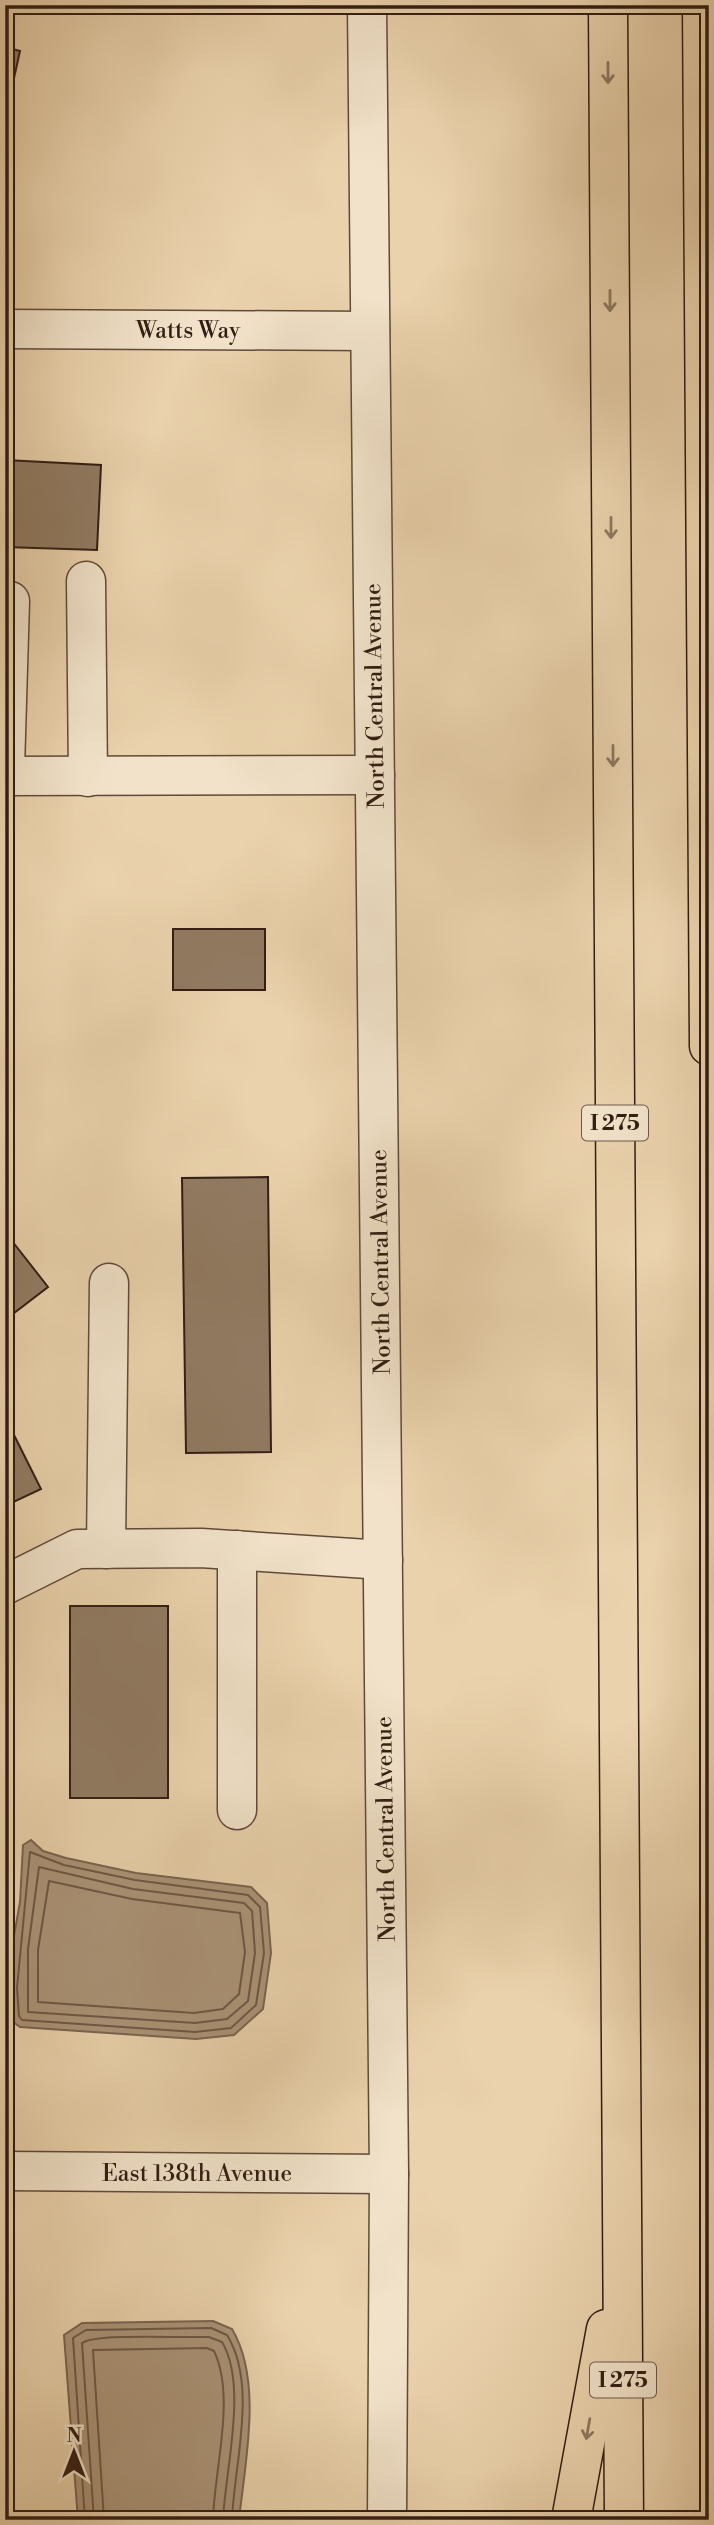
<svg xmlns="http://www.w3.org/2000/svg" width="714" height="2525" viewBox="0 0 714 2525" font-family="'Libre Bodoni',serif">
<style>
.water{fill:#ab9478;stroke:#7a6450;stroke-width:2}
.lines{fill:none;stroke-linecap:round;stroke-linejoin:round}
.shore{stroke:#6e5846;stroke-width:2}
.building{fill:#917b63;stroke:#311d13;stroke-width:2}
.minor-casing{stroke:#5f4a39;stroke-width:41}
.highway-casing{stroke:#311d13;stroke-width:41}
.minor{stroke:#f1e2c9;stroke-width:38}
.highway{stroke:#ead2ac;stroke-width:38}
.oneway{stroke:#8e7860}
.labels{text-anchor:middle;stroke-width:5;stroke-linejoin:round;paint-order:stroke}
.shield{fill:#f1e2c9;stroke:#6b584a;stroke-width:2}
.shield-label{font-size:21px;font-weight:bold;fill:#311d13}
.street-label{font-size:23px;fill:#311d13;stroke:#f1e2c9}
</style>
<rect width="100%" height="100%" fill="#ead2ac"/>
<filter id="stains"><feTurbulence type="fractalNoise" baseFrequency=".00286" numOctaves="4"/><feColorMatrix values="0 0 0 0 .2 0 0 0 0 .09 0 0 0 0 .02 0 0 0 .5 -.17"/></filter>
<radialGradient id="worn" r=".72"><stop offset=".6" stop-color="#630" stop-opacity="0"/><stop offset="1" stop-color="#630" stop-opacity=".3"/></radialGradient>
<g class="water">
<polygon points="31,1840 43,1851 66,1858 136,1873 251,1887 267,1903 271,1953 263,2009 234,2035 196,2039 20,2027 12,2021 11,2011 12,1947 20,1902 23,1845"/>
<path d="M213,2321L232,2329C263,2381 245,2462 239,2520H78L64,2335L82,2323Z"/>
</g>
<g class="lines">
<g class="shore">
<polygon points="30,1852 64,1865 135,1880 248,1895 260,1907 264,1953 256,2005 231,2028 195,2032 22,2020 19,2016 17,1988"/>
<polygon points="39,1867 133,1889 244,1903 252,1911 255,1953 248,2001 227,2019 195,2023 28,2012 28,1949"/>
<polygon points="49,1881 132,1899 240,1913 245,1952 239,1994 223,2009 194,2013 38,2002 38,1950"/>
<path d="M85,2520L73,2338L86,2330L211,2328L227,2335C258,2385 234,2464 232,2520"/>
<path d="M94,2520L82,2343C95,2333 186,2338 209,2337L222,2342C248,2385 225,2471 223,2520"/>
<path d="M104,2520L93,2350L207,2348L214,2351C236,2397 214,2470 213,2520"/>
</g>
</g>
<g class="building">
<polygon points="5,47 20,51 7,110 5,110"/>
<polygon points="5,460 101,465 97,550 5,547"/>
<rect x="173" y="929" width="92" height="61"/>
<polygon points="268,1177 271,1452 186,1453 182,1178"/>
<polygon points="5,1232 48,1287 5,1320"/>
<polygon points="5,1417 41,1489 5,1506"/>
<rect x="70" y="1606" width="98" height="192"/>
</g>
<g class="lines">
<g class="minor-casing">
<g id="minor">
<polyline points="367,5 389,2174 387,2520"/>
<polyline points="5,329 370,331"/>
<polyline points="86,581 88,777"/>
<polyline points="5,768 10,601"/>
<polyline points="5,776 375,775"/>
<polyline points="106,1549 109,1283"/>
<polyline points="237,1550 237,1810"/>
<polyline points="5,1585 77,1549 201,1548 383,1560"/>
<polyline points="5,2171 389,2174"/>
</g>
</g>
<g class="highway-casing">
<g id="highway">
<polyline points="608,5 624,2520"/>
<polyline points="702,5 709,1046"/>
<polyline points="571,2520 606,2329"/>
</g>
</g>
<use href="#minor" class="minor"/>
<use href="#highway" class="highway"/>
</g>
<defs><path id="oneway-shaft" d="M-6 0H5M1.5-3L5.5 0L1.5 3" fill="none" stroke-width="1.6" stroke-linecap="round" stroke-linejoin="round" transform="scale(1.75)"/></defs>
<g class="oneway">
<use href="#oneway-shaft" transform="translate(608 73) rotate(90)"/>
<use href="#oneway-shaft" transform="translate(610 301) rotate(90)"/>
<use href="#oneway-shaft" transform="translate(611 528) rotate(90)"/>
<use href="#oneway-shaft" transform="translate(613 756) rotate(90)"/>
<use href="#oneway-shaft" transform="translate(588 2429) rotate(100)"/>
</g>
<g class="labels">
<g class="shield">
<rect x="582" y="1105.5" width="66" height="35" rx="5"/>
<rect x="590" y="2362.5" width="66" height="35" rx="5"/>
</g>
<g class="shield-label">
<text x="615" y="1130">I 275</text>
<text x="623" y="2387">I 275</text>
</g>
<g class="street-label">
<text x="188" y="338">Watts Way</text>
<text transform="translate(374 696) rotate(-91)" y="8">North Central Avenue</text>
<text transform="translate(380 1262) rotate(-91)" y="8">North Central Avenue</text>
<text transform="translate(385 1829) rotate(-91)" y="8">North Central Avenue</text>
<text x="197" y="2181">East 138th Avenue</text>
</g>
</g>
<rect width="714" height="2525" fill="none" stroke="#ead2ac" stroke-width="28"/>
<rect x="7" y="7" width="700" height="2511" fill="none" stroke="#311d13" stroke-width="3.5"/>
<rect x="14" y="14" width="686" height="2497" fill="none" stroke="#311d13" stroke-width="2"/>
<g transform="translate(74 2452)" stroke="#f1e2c9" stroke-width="5" paint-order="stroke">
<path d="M0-5L12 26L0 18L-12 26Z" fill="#311d13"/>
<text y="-10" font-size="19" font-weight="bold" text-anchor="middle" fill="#311d13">N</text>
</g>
<rect width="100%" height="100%" filter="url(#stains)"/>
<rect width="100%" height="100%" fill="url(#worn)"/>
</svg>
